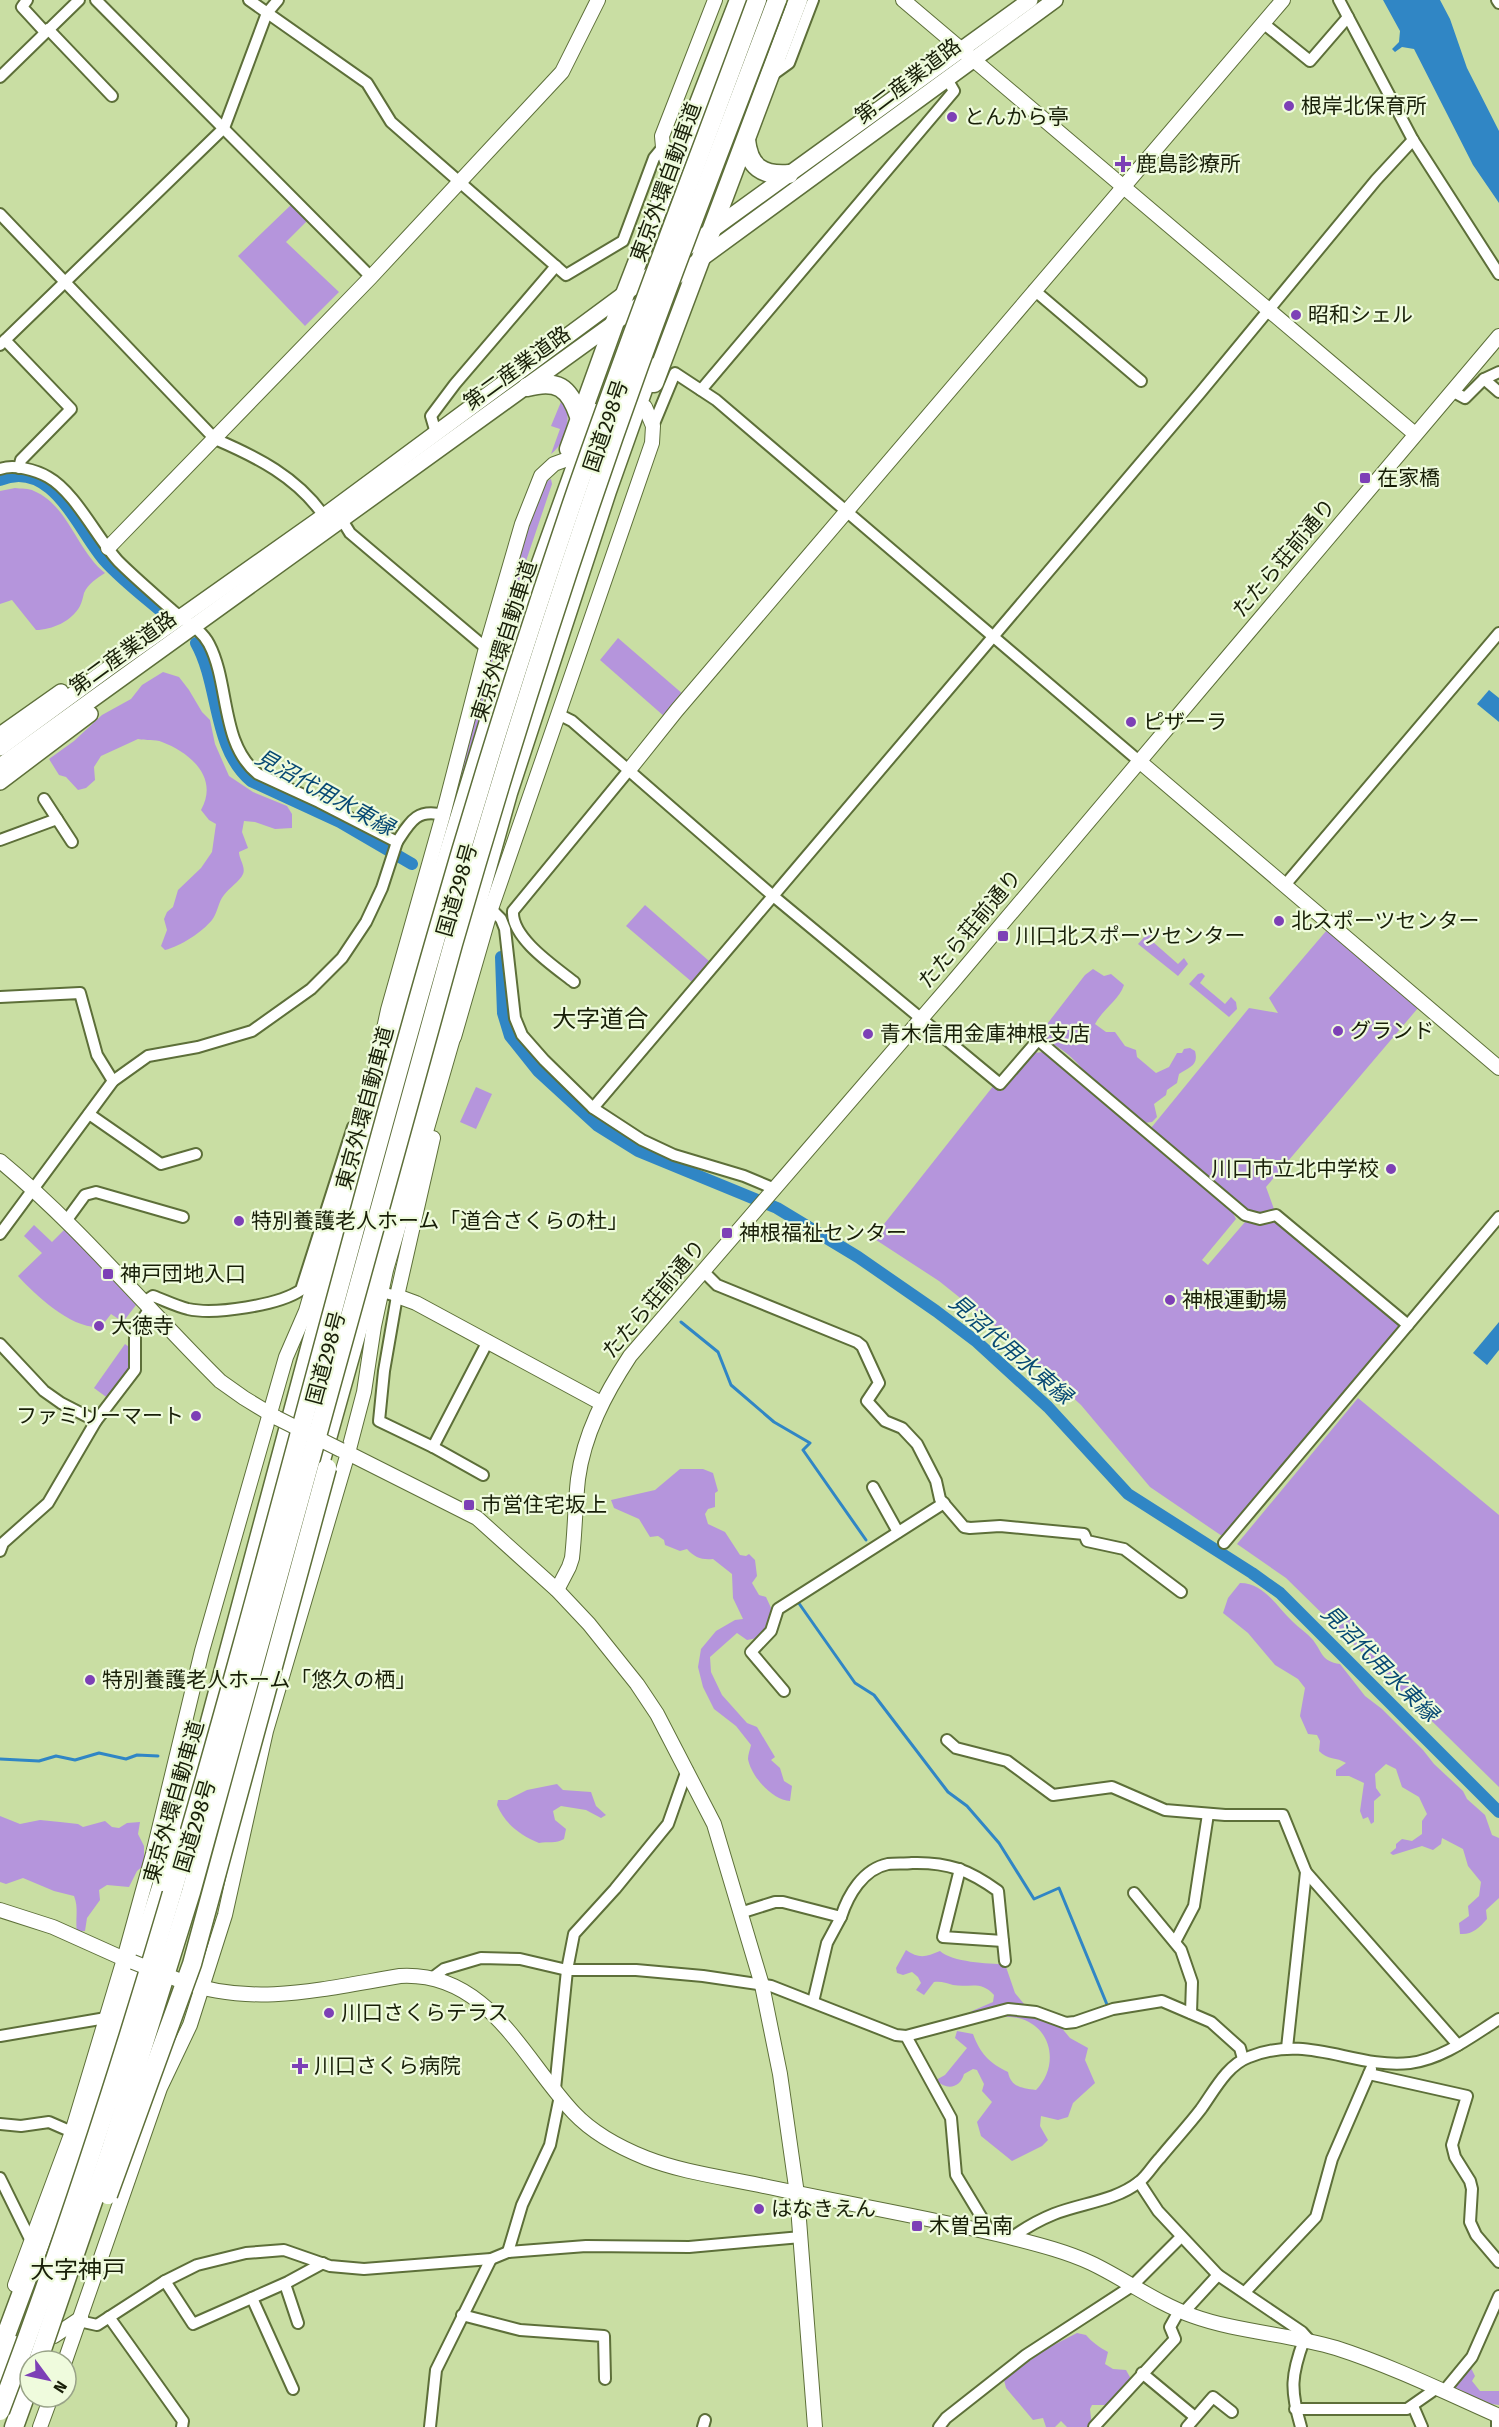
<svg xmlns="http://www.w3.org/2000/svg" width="1499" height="2427" viewBox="0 0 1499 2427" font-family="'Fira Sans','Noto Sans JP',sans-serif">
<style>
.green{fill:#b595dc}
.water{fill:#3086c5}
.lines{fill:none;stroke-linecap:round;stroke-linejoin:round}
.stream{stroke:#3086c5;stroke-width:3}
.canal{stroke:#3086c5;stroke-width:12}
.highway-tunnel{stroke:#a6b884;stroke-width:18;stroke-dasharray:18 9;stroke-linecap:butt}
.street-casing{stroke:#5d6f39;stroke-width:14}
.secondary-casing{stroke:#5d6f39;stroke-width:16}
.primary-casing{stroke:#5d6f39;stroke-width:18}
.highway-casing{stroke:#5d6f39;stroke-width:21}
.street{stroke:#fff;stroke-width:10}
.secondary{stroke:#fff;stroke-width:14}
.primary{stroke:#fff;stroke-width:15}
.highway{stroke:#fff;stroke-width:18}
.secondary-bridge-casing{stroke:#5d6f39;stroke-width:16;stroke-linecap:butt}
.highway-bridge-casing{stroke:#5d6f39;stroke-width:21;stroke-linecap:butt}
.secondary-bridge{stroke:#fff;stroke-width:14}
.highway-bridge{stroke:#fff;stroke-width:18}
.poi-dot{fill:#7d40b6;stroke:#effbdd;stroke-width:2}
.labels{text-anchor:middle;stroke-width:4.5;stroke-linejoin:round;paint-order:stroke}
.street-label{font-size:21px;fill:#181f08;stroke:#effbdd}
.poi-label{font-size:21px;fill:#181f08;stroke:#effbdd;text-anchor:start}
.water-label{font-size:22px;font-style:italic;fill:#074973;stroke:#effbdd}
.quarter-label{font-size:24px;fill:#181f08;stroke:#effbdd}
</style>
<rect width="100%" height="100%" fill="#c9dea3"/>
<g class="green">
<polygon points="293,203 309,219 286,242 339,292 305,326 238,256"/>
<path d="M563,397C572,416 568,441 551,454L560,429L551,426Z"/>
<polygon points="551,479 552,484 491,665 458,812 453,808 452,803 519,548 544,483"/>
<path d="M15,488C21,489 29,488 34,491C68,505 77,551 105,573C97,578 88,584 84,593C83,597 82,602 80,606C72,621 52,630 36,630L12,600L0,604V491Z"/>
<polygon points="618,638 684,695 665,717 600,660"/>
<path d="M163,672L179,677L189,690L202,712L210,720L215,744L229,776L253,792L287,806L292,814V828L275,829L255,822L244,821L242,832L248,848L239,852C239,859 246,867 243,874C240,881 229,888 224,895C218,902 218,912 212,920C202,932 181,946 165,950L161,946L167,930L164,919L167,912L173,907L178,890L201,868L212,852L216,824L209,820L201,810C219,778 191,753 162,742C155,739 146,741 138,739L101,756L94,767L95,780L86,788L78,790L66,777L59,775L49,759L74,741L102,715L131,699L142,685Z"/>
<polygon points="645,905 709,961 692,982 626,926"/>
<polygon points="1327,930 1418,1008 1266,1187 1274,1209 1253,1214 1151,1128 1249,1008 1278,1013 1269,998"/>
<polygon points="1148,933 1154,933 1158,936 1153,942 1178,964 1184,958 1188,964 1178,976 1138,944"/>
<path d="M1093,969L1104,976L1111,974L1124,985C1119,1000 1103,1009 1095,1024L1106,1032H1115L1125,1046L1136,1050L1137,1057L1156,1073L1169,1067L1177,1053H1182L1184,1049L1190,1048L1195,1051C1199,1066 1189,1067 1179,1074L1177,1083L1167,1090L1166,1095L1154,1104L1157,1117L1152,1122L1144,1123C1133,1116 1126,1106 1116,1099C1109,1094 1099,1089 1093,1082C1077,1062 1069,1052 1045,1040L1044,1028L1085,975Z"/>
<polygon points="1202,973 1205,976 1200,983 1225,1004 1231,997 1236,1002 1237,1009 1229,1017 1189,984 1198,974"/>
<polygon points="1043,1052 1233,1213 1236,1219 1202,1260 1208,1265 1245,1222 1260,1224 1279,1222 1399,1320 1398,1331 1222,1536 1150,1487 1081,1405 994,1325 939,1281 873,1238 994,1085 1002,1091 1034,1053"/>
<polygon points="476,1087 492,1094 476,1129 460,1122"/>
<path d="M34,1225L52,1242L65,1229L136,1305L123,1322L111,1314L101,1327C73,1330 36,1296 18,1276L42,1253L24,1236Z"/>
<polygon points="125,1344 129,1347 128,1374 109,1399 94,1388"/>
<polygon points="1358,1398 1499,1515 1499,1787 1286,1578 1237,1544"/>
<path d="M680,1469H703L713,1473L718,1491L715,1493V1507L708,1509L705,1514L708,1524L725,1532L740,1555L746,1556L749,1554L755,1560L757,1576L752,1583L759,1595L766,1597L772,1610L768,1626L758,1638L747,1640L737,1633L710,1657L711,1672L722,1695L747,1723L757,1727L775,1757L771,1760L780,1768L784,1781L792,1786L790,1801C772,1800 751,1776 748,1759C748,1754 750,1750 751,1745L736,1726L714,1709L703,1687L698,1667L701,1649L716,1631L735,1620L743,1619L733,1598L732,1574L713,1559C702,1560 695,1558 687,1549L680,1551L665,1545L664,1540L658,1536L650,1537L639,1519L614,1508L611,1500L655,1490Z"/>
<path d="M1240,1583C1264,1583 1276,1606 1292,1621C1299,1628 1307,1633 1313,1640C1323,1653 1321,1661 1340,1664L1365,1696L1382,1709L1423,1750L1434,1764L1463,1791L1467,1799L1485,1815L1492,1835L1499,1838V1898L1486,1910L1487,1919C1479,1928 1472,1935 1460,1934L1459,1923L1469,1916L1468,1906L1479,1896L1481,1882L1468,1866L1463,1849L1442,1838L1441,1844L1433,1850L1422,1846L1393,1855L1390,1853L1396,1848V1844L1402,1839L1412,1841L1422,1834V1821L1427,1814L1419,1797L1402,1787L1396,1769L1386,1764L1375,1774L1376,1788L1381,1795L1374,1801V1822L1371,1824L1368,1817L1363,1819L1360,1811L1364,1783L1349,1776H1336V1770L1346,1763C1337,1757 1327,1760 1319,1751L1320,1741L1317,1735L1308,1734L1300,1716L1305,1688L1298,1679L1275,1665L1248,1633L1223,1613L1228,1598Z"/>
<path d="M557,1784L563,1790L591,1792L596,1806L606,1815L601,1818L586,1810L561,1806L553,1811L555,1820L566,1829L564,1839C556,1844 548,1841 539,1843C520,1835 505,1824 497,1805L498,1800H507L527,1790Z"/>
<path d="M0,1816L20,1824L40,1820L60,1822L78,1824L83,1827L105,1821L112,1827L119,1828L127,1823L140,1822L138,1834L144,1846V1865L137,1871L129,1887L107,1885L99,1890L100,1900L87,1918L85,1931L77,1932C75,1919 79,1908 74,1896L54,1891L23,1878L6,1884L0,1882Z"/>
<path d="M906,1950C919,1959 926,1957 940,1951C952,1962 988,1964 1005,1964L1015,1993L1034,2016L1060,2026L1070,2038L1088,2048L1085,2060L1095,2083L1073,2103L1068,2117L1058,2120L1041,2116L1040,2126L1048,2140L1042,2146L1012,2161L981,2136L977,2122L992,2102L982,2091L984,2084L977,2070L973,2069L964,2074C960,2088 947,2091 936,2080L945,2075L967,2048L955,2038L957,2031L973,2034C980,2053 989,2063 1008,2072C1011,2087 1021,2088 1036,2090C1058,2068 1054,2030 1022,2019C1011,2015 984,2017 970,2015L972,2011L993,2002L994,1995C981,1980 970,1988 953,1985C946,1983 941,1981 934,1982L924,1995L916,1990L921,1983L918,1977L912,1972L903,1975L897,1973L896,1968Z"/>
<path d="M1077,2333L1086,2335C1091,2341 1100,2348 1108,2352L1105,2364L1113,2369L1126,2370L1131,2379L1111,2405H1092L1090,2409L1092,2427H1067L1061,2421L1055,2427H1046L1043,2418L1033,2420L1006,2388L1004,2380L1044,2350Z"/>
<polygon points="1470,2366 1475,2376 1472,2381 1480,2391 1499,2391 1499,2405 1491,2404 1455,2388 1454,2384"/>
</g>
<g class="water">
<polygon points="1383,0 1440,0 1450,19 1467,68 1499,131 1499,203 1473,165 1414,49 1402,47 1395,52 1392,49 1399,42 1400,31"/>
<polygon points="1489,690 1499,698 1499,722 1477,704"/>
<polygon points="1499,1322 1499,1350 1487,1365 1473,1353"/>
</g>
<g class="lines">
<g class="stream">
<polyline points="681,1322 718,1352 731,1385 774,1422 810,1443 803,1450 866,1540"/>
<polyline points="798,1602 855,1683 874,1695 948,1792 967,1806 999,1843 1034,1899 1059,1888 1108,2007"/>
<polyline points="0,1759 39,1761 56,1756 75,1760 99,1753 126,1759 137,1755 158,1756"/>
</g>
<g class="canal">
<path d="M0,480C52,458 78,530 104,560C121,579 142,595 162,612"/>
<path d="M196,643C220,686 212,748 251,781L340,822L412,864"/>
<polyline points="501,957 503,1013 510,1036 538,1071 598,1126 638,1151 777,1208 858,1257 936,1311 977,1342 1048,1407 1128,1494 1252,1573 1280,1593 1499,1812"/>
</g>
<polyline class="highway-tunnel" points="645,275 691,148"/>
<g class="street-casing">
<g id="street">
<polyline points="27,0 22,7 45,32"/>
<polyline points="96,0 371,277"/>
<polyline points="249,0 367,83 391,122 566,275 623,241 654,158 663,147"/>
<polyline points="1339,0 1413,140 1499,274"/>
<polyline points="1497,0 1499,3"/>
<polyline points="1263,23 1310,61 1348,17"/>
<polyline points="48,29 112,96"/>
<polyline points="771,76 789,63 813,0"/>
<polyline points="0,77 79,0"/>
<path d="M0,214L215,439C257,457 297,477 324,516"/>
<polyline points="1034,290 1141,381"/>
<polyline points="5,340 71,409 21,460 19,468"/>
<polyline points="0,345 224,128 267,13 278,0"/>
<polyline points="1484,379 1499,392"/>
<polyline points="701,390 954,91 947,79"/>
<polyline points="1452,391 1465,398 1484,379 1499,372"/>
<polyline points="653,426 675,373 716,400 1139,761"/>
<polyline points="436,433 431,416 455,384 556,266"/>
<path d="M0,469C14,464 36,470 48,477C75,492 97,538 118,561C135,578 154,594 172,610C185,621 201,629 209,644C230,684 220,744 258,774L319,802L397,842C410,822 417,808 443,815"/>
<polyline points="342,520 350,533 486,648"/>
<polyline points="558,714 572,721 772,895 1000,1084 1038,1040 1245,1215 1260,1219 1276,1215 1408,1325"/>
<polyline points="44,799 72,842"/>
<polyline points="0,840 57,819"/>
<polyline points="1285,885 1499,633"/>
<polyline points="491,909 501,919 505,929 515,1018 522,1035 544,1060 593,1108 642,1140 674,1155 744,1176 775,1189"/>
<path d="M574,982C555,967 511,938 513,911L629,770"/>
<polyline points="0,997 80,993 97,1055 113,1081"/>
<polyline points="593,1108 1200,393 1376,180 1413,140"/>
<polyline points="89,1114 161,1164 196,1154"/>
<polyline points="66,1221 85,1195 96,1192 183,1217"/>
<polyline points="0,1234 113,1081 148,1056 198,1047 252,1031 311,989 342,958 366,922 382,888 397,842"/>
<polyline points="703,1271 717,1285 857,1342 862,1346 879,1383 867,1401 885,1421 902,1428 917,1444 936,1481 940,1499 964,1527 970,1528 1000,1526 1084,1534 1087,1541 1124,1549 1181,1592"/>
<polyline points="389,1294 397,1296 384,1371 379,1421 433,1447 483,1475"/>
<path d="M144,1302L153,1296C164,1300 176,1306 188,1309C215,1315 279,1305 301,1290L353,1127"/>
<polyline points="0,1344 44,1391 61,1403 96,1421"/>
<polyline points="433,1447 488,1341"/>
<polyline points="873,1487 898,1532"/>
<polyline points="1224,1543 1499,1217"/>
<polyline points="0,1551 3,1543 48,1503 96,1421 135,1370 135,1331 150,1308"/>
<polyline points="784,1691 751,1652 771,1631 778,1609 944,1503"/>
<polyline points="947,1740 956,1748 1007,1761 1053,1795 1112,1787 1165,1810 1225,1815 1283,1815 1306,1872 1458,2045"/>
<polyline points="960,1869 943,1937 1003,1941"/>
<polyline points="1134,1893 1181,1950 1192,1982 1191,2013"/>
<path d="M740,1913L775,1902H783L841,1917C848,1895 863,1869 888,1864C896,1863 904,1864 912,1863C948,1862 969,1870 998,1891L1005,1961"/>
<polyline points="1175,1942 1194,1906 1208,1814"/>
<polyline points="432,1978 444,1969 481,1958 520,1959 567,1970 636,1970 703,1976 771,1986 896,2035 906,2036 951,2118 956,2175 991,2233"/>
<polyline points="813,2002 827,1943 841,1917"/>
<polyline points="0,2036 106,2018"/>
<polyline points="906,2036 1008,2009 1036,2012 1066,2023 1075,2022 1113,2009 1162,2001 1211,2022 1240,2048 1243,2059"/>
<polyline points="1287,2048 1306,1872"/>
<polyline points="1369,2074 1467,2096 1452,2145 1455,2157 1470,2181 1472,2189 1470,2222 1476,2235 1499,2262"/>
<polyline points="555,2089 567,1970 574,1934 615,1889 668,1824 687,1770"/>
<polyline points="0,2124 21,2126 49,2122 72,2132"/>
<polyline points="0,2178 31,2241"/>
<polyline points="1139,2182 1158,2211 1218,2275 1302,2332 1310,2341"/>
<path d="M1011,2238C1025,2228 1039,2220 1054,2214C1082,2203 1115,2201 1139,2182C1147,2176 1153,2165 1160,2158C1173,2142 1188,2126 1201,2109C1214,2091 1227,2065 1249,2057C1309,2033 1353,2069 1410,2063C1443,2059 1472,2036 1499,2019"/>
<polyline points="508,2252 522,2205 550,2145 560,2096"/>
<polyline points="165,2281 193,2324 288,2282 323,2263"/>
<polyline points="285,2284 298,2323"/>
<polyline points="1245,2292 1316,2217 1332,2159 1371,2069"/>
<polyline points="252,2298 293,2389"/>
<polyline points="1184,2312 1218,2275"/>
<polyline points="462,2315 520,2330 604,2336 605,2379"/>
<polyline points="109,2317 183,2421 182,2427"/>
<polyline points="79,2321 97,2325 165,2281 197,2265 246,2253 284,2250 330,2266 364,2269 491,2259 508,2252 586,2246 689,2247 801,2237"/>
<polyline points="1142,2373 1195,2417"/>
<polyline points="1444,2391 1472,2357 1499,2296"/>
<polyline points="1413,2406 1422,2427"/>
<polyline points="1295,2409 1407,2409 1437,2388"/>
<polyline points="430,2427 436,2370 491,2259"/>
<polyline points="703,2427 705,2420"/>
<polyline points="939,2427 946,2418 1026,2355 1132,2286 1181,2237"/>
<polyline points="1094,2427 1175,2339 1170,2327 1179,2311"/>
<polyline points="1187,2427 1213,2397 1232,2412"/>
<path d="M1301,2427C1290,2390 1291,2375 1304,2340"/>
<polyline points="1497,2427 1497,2415"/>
</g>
</g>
<g class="secondary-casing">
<g id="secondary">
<polyline points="903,0 1415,434"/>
<polyline points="671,176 663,147 662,136 715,0"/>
<polyline points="108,548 371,277 562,72 598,0"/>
<polyline points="1139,761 1499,1068"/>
<polyline points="629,770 677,710 1283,0"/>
<polyline points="454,1037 491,909 652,443 653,426 645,407"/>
<polyline points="433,1138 397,1296 416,1303 601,1403"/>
<path d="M0,1161C80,1227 146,1308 220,1381L244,1398L277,1418"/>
<polyline points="342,1450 477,1518 557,1590 589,1624 637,1684 657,1714 714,1824 762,1985 780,2074 797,2194 815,2427"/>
<path d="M557,1590L569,1567L572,1558C575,1532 575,1506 578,1479C584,1434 605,1394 630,1356L952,983L1499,336"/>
<polyline points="0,1910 53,1927 131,1962"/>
<path d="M181,1981C253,2008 327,1988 400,1976C488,1971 523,2059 574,2113C593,2133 621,2148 646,2158C682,2172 721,2177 759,2185C842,2203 926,2217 1009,2237C1036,2244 1065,2251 1091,2263C1125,2279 1156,2303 1193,2316C1237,2332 1290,2334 1336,2348C1392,2366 1445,2392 1499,2416"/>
<polyline points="15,2285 72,2132 124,1959 153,1854 202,1651 286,1357 306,1311 371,1089 388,1010 443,815 486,648 522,524 541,476 554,464 565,460"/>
<polyline points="54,2336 81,2318"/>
<polyline points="65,2361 160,2088 190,2025 225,1915 266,1731 348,1453 364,1392 374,1326 386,1270 456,1028"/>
<polyline points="40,2427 51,2397"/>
</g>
</g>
<g class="primary-casing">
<g id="primary">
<polyline points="680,253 1030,0"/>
<polyline points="668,283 1055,0"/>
<polyline points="0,735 61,692"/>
<polyline points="0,748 113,665 324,516 658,269"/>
<polyline points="0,766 646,300"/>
<polyline points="0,782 90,714"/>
</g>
</g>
<g class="highway-casing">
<g id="highway">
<path d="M746,140C749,167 762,176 789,174"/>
<polyline points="654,383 798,0"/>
<path d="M527,387C557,379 569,387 579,416"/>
<polyline points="569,449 625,294 739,0"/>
<polyline points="314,1485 508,793 607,491 651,367"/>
<polyline points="206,1869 243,1743"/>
<polyline points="0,2351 85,2123 188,1804 322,1303 424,933 517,630 595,413"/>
<polyline points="0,2383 15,2345"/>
<polyline points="14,2427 30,2383"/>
</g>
</g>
<use href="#street" class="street"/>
<use href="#secondary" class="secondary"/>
<use href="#primary" class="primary"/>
<use href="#highway" class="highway"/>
<g class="secondary-bridge-casing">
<g id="secondary-bridge">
<polyline points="277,1418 341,1450"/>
<polyline points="133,1962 181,1981"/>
</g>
</g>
<g class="highway-bridge-casing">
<g id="highway-bridge">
<polyline points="162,1882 174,1835"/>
<polyline points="108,2195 192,1964 327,1468"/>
<path d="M38,2361L111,2149L191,1892L453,944C509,750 570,557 639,366C683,244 731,122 777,0"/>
<path d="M0,2411C182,1932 294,1429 436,937C479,787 526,637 577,489C634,325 697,163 757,0"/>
</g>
</g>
<use href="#secondary-bridge" class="secondary-bridge"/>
<use href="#highway-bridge" class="highway-bridge"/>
</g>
<g class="poi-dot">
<circle cx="1289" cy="106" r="6"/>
<circle cx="952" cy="117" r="6"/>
<path d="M1120 155h6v6h6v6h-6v6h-6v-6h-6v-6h6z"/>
<circle cx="1296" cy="315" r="6"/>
<rect x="1359" y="472" width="12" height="12" rx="3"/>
<circle cx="1131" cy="722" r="6"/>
<circle cx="1279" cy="921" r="6"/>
<rect x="997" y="930" width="12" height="12" rx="3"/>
<circle cx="1338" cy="1031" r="6"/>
<circle cx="868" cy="1034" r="6"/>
<circle cx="1391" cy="1169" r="6"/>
<circle cx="239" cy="1221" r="6"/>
<rect x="721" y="1227" width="12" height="12" rx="3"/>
<rect x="102" y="1268" width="12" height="12" rx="3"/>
<circle cx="1170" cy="1300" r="6"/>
<circle cx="99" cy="1326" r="6"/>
<circle cx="196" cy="1416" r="6"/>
<rect x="463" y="1499" width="12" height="12" rx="3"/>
<circle cx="90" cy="1680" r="6"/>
<circle cx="329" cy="2013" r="6"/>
<path d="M297 2057h6v6h6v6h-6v6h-6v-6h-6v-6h6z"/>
<circle cx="759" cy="2209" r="6"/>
<rect x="911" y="2220" width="12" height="12" rx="3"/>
</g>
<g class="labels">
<g class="street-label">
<text transform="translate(908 81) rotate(-37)" y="7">第二産業道路</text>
<text transform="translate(666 182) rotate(-70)" y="7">東京外環自動車道</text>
<text transform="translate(517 368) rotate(-36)" y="7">第二産業道路</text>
<text transform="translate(606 426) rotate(-71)" y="7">国道298号</text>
<text transform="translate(1284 558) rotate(-50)" y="7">たたら荘前通り</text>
<text transform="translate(504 641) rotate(-72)" y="7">東京外環自動車道</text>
<text transform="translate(123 653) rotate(-36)" y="7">第二産業道路</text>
<text transform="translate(457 890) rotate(-74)" y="7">国道298号</text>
<text transform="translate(970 929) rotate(-50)" y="7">たたら荘前通り</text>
<text transform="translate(365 1108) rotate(-75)" y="7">東京外環自動車道</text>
<text transform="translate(654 1299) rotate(-50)" y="7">たたら荘前通り</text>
<text transform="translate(326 1358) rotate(-75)" y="7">国道298号</text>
<text transform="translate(174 1802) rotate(-74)" y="7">東京外環自動車道</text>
<text transform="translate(195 1826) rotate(-73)" y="7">国道298号</text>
</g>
<g class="poi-label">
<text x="1301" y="113">根岸北保育所</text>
<text x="964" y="124">とんから亭</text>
<text x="1136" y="171">鹿島診療所</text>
<text x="1308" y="322">昭和シェル</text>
<text x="1377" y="485">在家橋</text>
<text x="1143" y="729">ピザーラ</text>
<text x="1291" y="928">北スポーツセンター</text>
<text x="1015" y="943">川口北スポーツセンター</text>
<text x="1350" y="1038">グランド</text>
<text x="880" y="1041">青木信用金庫神根支店</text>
<text x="1379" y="1176" text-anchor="end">川口市立北中学校</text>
<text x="251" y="1228">特別養護老人ホーム「道合さくらの杜」</text>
<text x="739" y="1240">神根福祉センター</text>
<text x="120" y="1281">神戸団地入口</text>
<text x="1182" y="1307">神根運動場</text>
<text x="111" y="1333">大徳寺</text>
<text x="184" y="1423" text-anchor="end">ファミリーマート</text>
<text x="481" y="1512">市営住宅坂上</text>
<text x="102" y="1687">特別養護老人ホーム「悠久の栖」</text>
<text x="341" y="2020">川口さくらテラス</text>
<text x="314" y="2073">川口さくら病院</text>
<text x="771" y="2216">はなきえん</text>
<text x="929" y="2233">木曽呂南</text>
</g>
<g class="water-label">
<text transform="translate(325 792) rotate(29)" y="8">見沼代用水東縁</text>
<text transform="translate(1011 1349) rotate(41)" y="8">見沼代用水東縁</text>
<text transform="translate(1380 1663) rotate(45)" y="8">見沼代用水東縁</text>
</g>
<g class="quarter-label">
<text x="600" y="1027">大字道合</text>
<text x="78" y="2278">大字神戸</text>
</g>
</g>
<g transform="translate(48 2379) rotate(123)"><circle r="28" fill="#effbdd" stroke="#99a388" stroke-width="1.5"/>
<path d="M0-4.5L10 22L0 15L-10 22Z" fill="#7d40b6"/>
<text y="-9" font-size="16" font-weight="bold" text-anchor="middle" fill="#181f08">N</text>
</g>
</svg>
